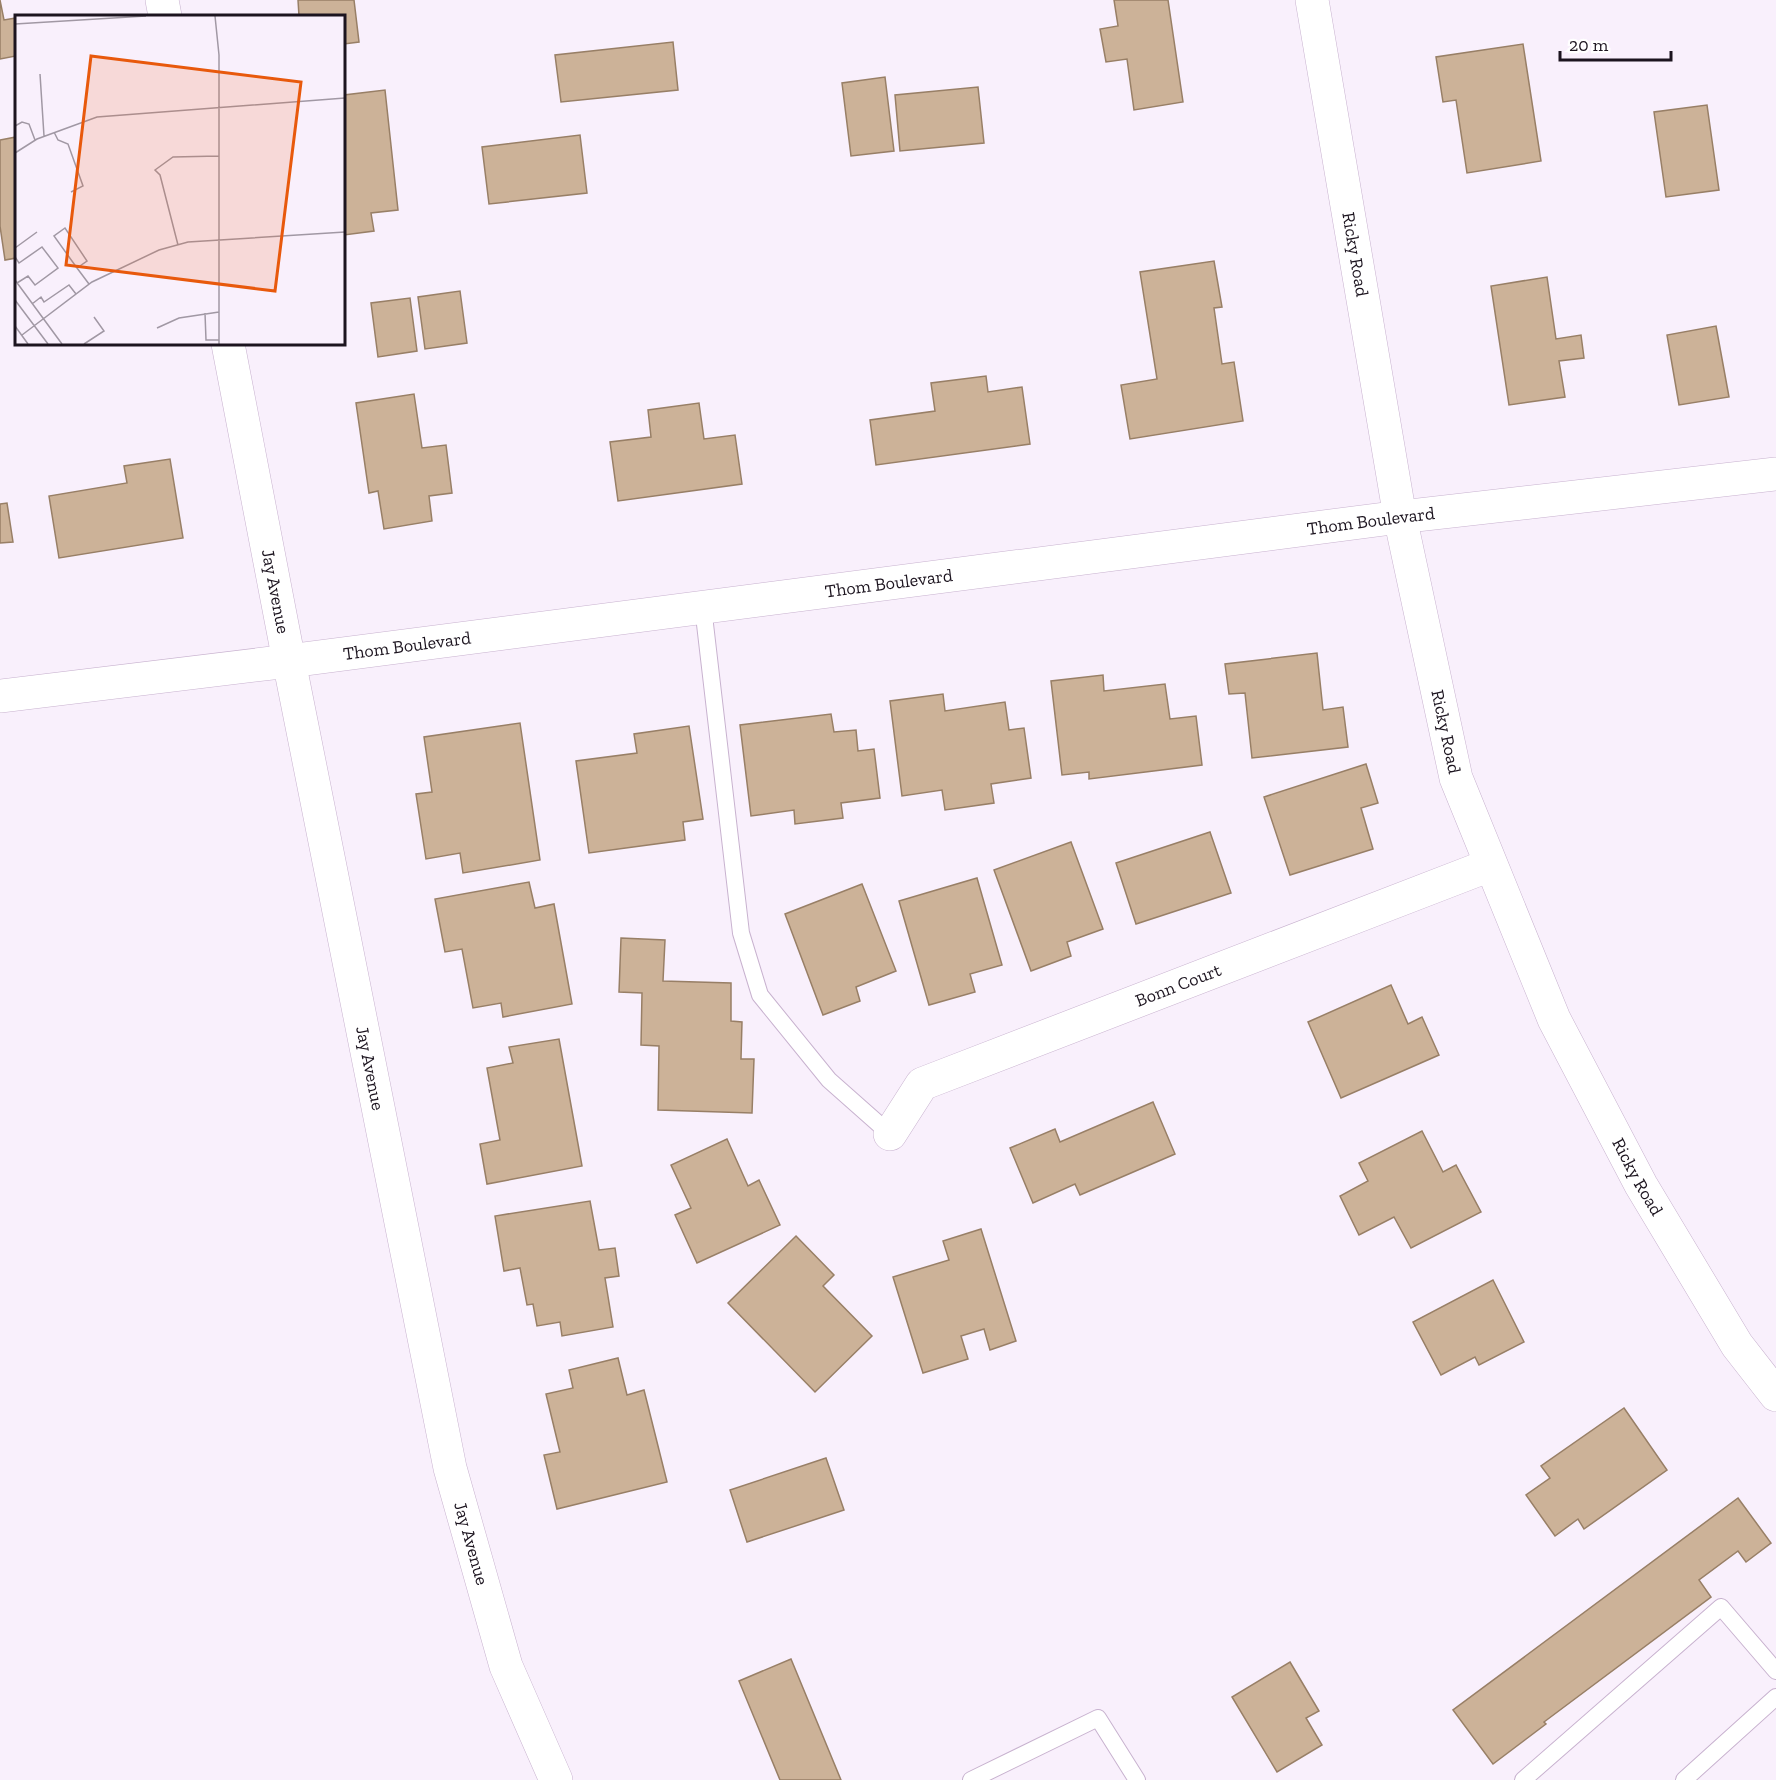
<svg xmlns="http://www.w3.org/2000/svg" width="1776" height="1780" viewBox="0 0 1776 1780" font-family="'Zilla Slab',serif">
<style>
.building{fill:#ccb298;stroke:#987f66;stroke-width:1.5}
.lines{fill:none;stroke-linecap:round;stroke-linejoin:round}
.lane-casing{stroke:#c8b2cf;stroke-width:18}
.street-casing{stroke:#c8b2cf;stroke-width:34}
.lane{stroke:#fff;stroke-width:16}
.street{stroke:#fff;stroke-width:33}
.labels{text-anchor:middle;stroke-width:5;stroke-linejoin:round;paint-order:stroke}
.street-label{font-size:18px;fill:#1c141f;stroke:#fff}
.inset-road{fill:none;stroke:#a198a4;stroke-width:1.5}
.view{fill:#e8590c;fill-opacity:0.15;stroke:#e8590c;stroke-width:3}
.inset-edge{fill:none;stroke:#1c141f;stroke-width:3}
</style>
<rect width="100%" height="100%" fill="#f9f0fc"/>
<g class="building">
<polygon points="0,0 4,20 16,18 16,56 0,59"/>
<polygon points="298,0 354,0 359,42 344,44 344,16 299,16"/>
<polygon points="1114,0 1168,0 1183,102 1134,110 1127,59 1106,62 1100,29 1118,26"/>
<polygon points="673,42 678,90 561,102 555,55"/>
<polygon points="1523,44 1541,161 1467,173 1456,100 1443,102 1436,57"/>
<polygon points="885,77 894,151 851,156 842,83"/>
<polygon points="978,87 984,143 900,151 895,95"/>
<polygon points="385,90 398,210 371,213 374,231 344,235 344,95"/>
<polygon points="1707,105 1719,190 1666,197 1654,112"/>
<polygon points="580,135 587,193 489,204 482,147"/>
<polygon points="16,137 16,258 5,260 0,226 0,140"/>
<polygon points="1214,261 1222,307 1214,308 1222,364 1234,362 1243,421 1130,439 1121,385 1157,379 1140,272"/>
<polygon points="1547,277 1556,339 1581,335 1584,358 1559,361 1565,397 1509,405 1491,286"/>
<polygon points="460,291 467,343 425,349 418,297"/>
<polygon points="410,298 417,351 378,357 371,303"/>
<polygon points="1716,326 1729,397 1679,405 1667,335"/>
<polygon points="986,376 988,392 1022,387 1030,444 876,465 870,420 935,411 931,383"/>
<polygon points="414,394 422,448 446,445 452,493 429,496 432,521 384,529 378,491 369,493 356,403"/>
<polygon points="699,403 704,439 735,435 742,484 618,501 610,442 651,437 648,410"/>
<polygon points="170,459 183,538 59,558 49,496 127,483 124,466"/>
<polygon points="7,503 13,542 0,543 0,504"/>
<polygon points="1317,653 1323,710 1343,707 1348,747 1252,758 1245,693 1229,694 1225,664"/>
<polygon points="1103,675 1104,691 1165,684 1170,719 1196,716 1202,765 1089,779 1089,772 1062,775 1051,681"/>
<polygon points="943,694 945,711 1005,702 1009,730 1024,728 1031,778 991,784 994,803 945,810 942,790 902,796 890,701"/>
<polygon points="831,714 834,732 856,730 858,751 874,749 880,798 841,803 843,818 795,824 794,810 751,816 740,725"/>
<polygon points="520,723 540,860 463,873 460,853 426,859 416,794 432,792 424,737"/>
<polygon points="689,726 703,819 683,822 685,840 589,853 576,761 637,753 634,734"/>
<polygon points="1366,764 1378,803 1361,808 1373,849 1290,875 1264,797"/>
<polygon points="1210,832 1231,893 1136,924 1116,863"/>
<polygon points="1071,842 1103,929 1067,942 1071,956 1031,971 994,870"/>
<polygon points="977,878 1002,965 970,974 975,992 929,1005 899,901"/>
<polygon points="529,882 535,908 554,904 572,1004 503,1017 501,1003 473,1008 462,949 445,952 435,899"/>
<polygon points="862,884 896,971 856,987 860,1001 823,1015 785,914"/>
<polygon points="621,938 665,940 663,981 731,983 731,1021 742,1022 741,1059 754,1059 752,1113 658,1110 659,1046 641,1045 642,993 619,992"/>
<polygon points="1391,985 1408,1024 1422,1017 1439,1055 1341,1098 1308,1022"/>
<polygon points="559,1039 582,1166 487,1184 480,1144 500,1140 487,1068 513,1063 509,1047"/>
<polygon points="1153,1102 1175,1154 1080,1195 1075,1184 1033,1203 1010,1148 1055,1129 1060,1142"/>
<polygon points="1422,1131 1443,1172 1456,1165 1481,1212 1411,1248 1394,1217 1359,1235 1340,1196 1368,1181 1359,1163"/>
<polygon points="727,1139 748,1186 759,1180 780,1225 697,1263 675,1215 691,1208 671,1165"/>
<polygon points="590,1201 599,1250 615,1248 619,1276 605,1278 613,1327 562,1336 560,1322 537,1326 533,1304 527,1305 520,1268 504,1271 495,1216"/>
<polygon points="981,1229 1016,1341 990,1350 984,1329 961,1336 968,1359 923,1373 893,1277 949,1260 943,1241"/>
<polygon points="796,1236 834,1275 823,1286 872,1336 815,1392 728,1303"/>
<polygon points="1493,1280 1524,1342 1479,1365 1475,1357 1441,1375 1413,1322"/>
<polygon points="618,1358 627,1395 644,1390 667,1482 557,1509 544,1455 560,1452 546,1394 573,1388 569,1370"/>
<polygon points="1624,1408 1667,1470 1584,1529 1578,1519 1555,1536 1526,1495 1550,1478 1541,1466"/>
<polygon points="826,1458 844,1510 747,1542 730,1490"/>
<polygon points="1738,1498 1771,1543 1746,1562 1738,1551 1699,1580 1711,1597 1544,1722 1546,1724 1493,1764 1453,1710"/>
<polygon points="791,1659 841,1780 780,1780 739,1681"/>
<polygon points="1290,1662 1319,1711 1306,1718 1322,1745 1277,1772 1232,1697"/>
</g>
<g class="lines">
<g class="lane-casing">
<g id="lane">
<polyline points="703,607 741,933 760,995 829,1080 890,1134"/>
<polyline points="971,1780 1098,1718 1137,1780"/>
<polyline points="1523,1780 1721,1607 1776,1671"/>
<polyline points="1684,1780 1776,1697"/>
</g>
</g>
<g class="street-casing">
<g id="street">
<polyline points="162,0 165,16"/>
<path id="s1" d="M1312,0L1400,517L1456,778L1554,1019L1641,1185L1737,1345L1776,1395"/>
<path id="s2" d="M228,344L289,661L450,1468L506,1666L556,1780"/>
<path id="s3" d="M0,696L289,661L1400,517L1776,474"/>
<path id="s4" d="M890,1134L922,1084L1490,865"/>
</g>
</g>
<use href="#lane" class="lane"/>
<use href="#street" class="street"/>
</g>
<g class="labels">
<g class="street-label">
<text dy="6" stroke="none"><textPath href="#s1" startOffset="258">Ricky Road</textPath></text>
<text dy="6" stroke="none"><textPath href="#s3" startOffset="1382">Thom Boulevard</textPath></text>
<text dy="6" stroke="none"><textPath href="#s3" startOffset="896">Thom Boulevard</textPath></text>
<text dy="6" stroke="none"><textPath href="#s2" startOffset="252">Jay Avenue</textPath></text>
<text dy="6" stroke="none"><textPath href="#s3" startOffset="410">Thom Boulevard</textPath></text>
<text dy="6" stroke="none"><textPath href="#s1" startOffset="744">Ricky Road</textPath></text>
<text dy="6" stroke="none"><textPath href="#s4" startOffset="334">Bonn Court</textPath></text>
<text dy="6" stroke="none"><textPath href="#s2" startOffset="738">Jay Avenue</textPath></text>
<text dy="6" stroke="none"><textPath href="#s1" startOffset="1230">Ricky Road</textPath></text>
<text dy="6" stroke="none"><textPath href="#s2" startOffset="1224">Jay Avenue</textPath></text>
</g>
</g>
<g transform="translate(15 15)">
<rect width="330" height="330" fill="#f9f0fc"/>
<path class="inset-road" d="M200,1L204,40V329M0,9L131,1M25,59L29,121M0,111L7,107L14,109L20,125M39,117L43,125L53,129L68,171L56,177M0,138L22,124L82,102L330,83M163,230L145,160L140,155L158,142L204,141M0,233L22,217M0,242L4,248L27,232L43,253L20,270L13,261L2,268M62,253L72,246L50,213L39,221L62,253L74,269M0,265L47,329M0,285L33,329M17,289L26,282L29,287L54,270L61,279M190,298L191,325H204M0,311L13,329M142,313L164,303L204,297M7,320L77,267L144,235L173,227L330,217M69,329L89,316L79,302"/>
<path class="view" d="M76,41L286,67L260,276L51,250Z"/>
<rect width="330" height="330" class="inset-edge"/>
</g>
<path d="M1560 51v9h111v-9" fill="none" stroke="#1c141f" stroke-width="3"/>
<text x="1569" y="51" font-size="18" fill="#1c141f" stroke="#ffffff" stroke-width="4.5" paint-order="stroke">20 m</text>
</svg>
